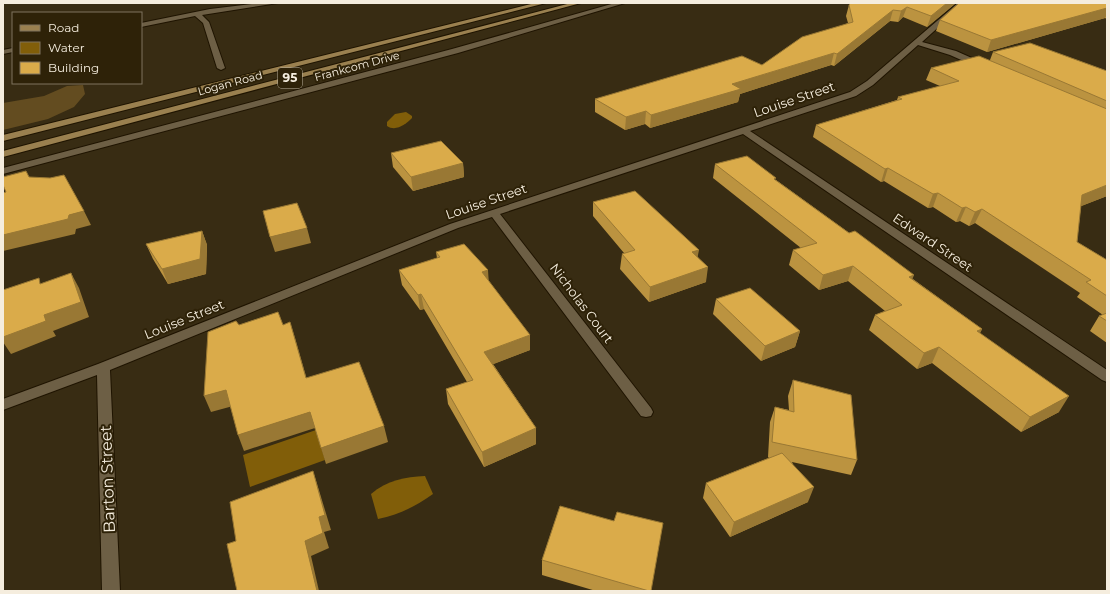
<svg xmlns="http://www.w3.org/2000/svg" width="1110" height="594" viewBox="0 0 1110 594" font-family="Montserrat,sans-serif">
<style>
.green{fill:#634c20}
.water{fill:#815e09}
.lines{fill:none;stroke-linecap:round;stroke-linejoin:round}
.minor-casing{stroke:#1f1400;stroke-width:2}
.major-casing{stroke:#1f1400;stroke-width:2}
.minor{fill:#6d5f45;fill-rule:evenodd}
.major{fill:#9a804f;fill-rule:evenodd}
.wall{fill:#bb9340}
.shaded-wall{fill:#997834}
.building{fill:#daab4a;stroke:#997834}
.labels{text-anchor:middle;stroke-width:4;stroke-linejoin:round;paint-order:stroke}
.far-street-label{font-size:11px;fill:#f5edde;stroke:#2e2208}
.shield{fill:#2e2208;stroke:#b9b09e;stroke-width:1}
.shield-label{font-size:12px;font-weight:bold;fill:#f5edde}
.street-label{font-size:13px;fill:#f5edde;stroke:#2e2208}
.near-street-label{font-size:16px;fill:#f5edde;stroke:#2e2208}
</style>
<rect width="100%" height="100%" fill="#382c13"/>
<polygon class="green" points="83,85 85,94 74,107 48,119 3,130 3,103 44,96 67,86"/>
<g class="water">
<path d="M406,112L412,116V118C406,124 396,132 387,126V122L395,114Z"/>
<polygon points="316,430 325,460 250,487 243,455"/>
<path d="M425,476L433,494C416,506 399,515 378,519L371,494C387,480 405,477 425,476Z"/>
</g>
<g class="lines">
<g class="minor-casing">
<g id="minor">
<polygon points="260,3 278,3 202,15 209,22 225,68 221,70 217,68 203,23 195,16 141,27 141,23 210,9"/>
<polygon points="615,3 625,3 458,53 3,174 3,168 452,49"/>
<polygon points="958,3 965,3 922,42 956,51 983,63 983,67 977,67 950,55 918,45 873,85 856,96 750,131 1107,370 1107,382 1102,380 743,134 500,214 651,408 653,412 651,416 646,417 641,416 492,217 458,228 110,370 120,591 102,591 97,375 3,410 3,399 98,364 450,224 850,92 867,81"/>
<polygon points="13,48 13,52 3,54 3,50"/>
</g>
</g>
<g class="major-casing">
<g id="major">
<polygon points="535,3 546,3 3,141 3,135"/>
<polygon points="571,3 581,3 3,157 3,151"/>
</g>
</g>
<use href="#minor" class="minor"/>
<use href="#major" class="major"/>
</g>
<g class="wall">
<polygon points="851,3 956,3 927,27 903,17 898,22 890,21 834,66 831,65 740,94 738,102 650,128 645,124 625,130 595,112 595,99 762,65 848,23 846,16 849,5"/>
<polygon points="1107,3 1107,19 1105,18 987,52 936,31 940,20"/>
<polygon points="993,52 1107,71 1107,196 1081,206 1077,242 1107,260 1107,343 1090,331 1099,316 1103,315 1077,297 1080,293 975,223 969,226 960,221 956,222 933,207 928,208 884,181 881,182 813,137 816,125 897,100 898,97 940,86 926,80 931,68 990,60"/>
<polygon points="391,153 463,163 464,177 413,191 393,167"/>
<polygon points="715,164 776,180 982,329 980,333 1059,412 1021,432 932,363 917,369 869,330 875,315 885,311 848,281 819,290 789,265 793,250 801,248 713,178"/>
<polygon points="593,202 698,257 706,282 649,302 620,269 622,254 624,253 593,216"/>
<polygon points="202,231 207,245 206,274 168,284 153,259 146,244"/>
<polygon points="436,252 488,270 488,281 530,335 530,350 493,364 536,428 536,444 484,467 448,404 446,389 467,382 424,309 420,310 402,285 399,270 437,258"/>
<polygon points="716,299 800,331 795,347 761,361 713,314"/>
<polygon points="793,380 857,460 851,475 792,462 808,502 730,537 703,498 706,483 769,458 768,457 770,422 775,407 789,410 788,396"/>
<polygon points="614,521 651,591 596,591 542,575 542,560"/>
</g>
<g class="shaded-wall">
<polygon points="947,3 956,3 927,27 931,16"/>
<polygon points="907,7 903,17 898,22 901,11"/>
<polygon points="1107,8 1107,15 1105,18 987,52 991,40"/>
<polygon points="893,10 890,21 834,66 837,54"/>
<polygon points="834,53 831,65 740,94 738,102 650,128 651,115 732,84"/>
<polygon points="646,111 645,124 625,130 626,117"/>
<polygon points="463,163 464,177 413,191 411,177"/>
<polygon points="888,168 884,181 881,182 885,169"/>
<polygon points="1107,185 1107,196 1074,209 1082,195"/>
<polygon points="938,193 933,207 928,208 933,194"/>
<polygon points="966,207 960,221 956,222 962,208"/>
<polygon points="982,209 975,223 969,226 975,212"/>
<polygon points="84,211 91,225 76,229 75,234 3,251 3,235 69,215"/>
<polygon points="307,228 311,243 275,252 270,237"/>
<polygon points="202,231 207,245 206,274 168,284 162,269"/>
<polygon points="699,250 696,265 692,252"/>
<polygon points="853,266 848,281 819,290 823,275"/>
<polygon points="708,267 706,282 649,302 650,287"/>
<polygon points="488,270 489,285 482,272"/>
<polygon points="71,273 79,288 89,317 53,331 56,336 11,354 3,342 3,337 44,315"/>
<polygon points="914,275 908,290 909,277"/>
<polygon points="421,294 424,309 420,310 418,295"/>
<polygon points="290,322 295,338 311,394 306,378"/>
<polygon points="982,329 974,345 977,331"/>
<polygon points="800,331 795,347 761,361 765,346"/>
<polygon points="530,335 530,350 486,367 484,352"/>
<polygon points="939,347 932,363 917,369 924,353"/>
<polygon points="226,390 233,406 211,412 204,396"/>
<polygon points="1069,396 1059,412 1021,432 1030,417"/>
<polygon points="310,412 315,428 244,451 238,435"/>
<polygon points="384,426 388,442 326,464 321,448"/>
<polygon points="536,428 536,444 484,467 482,452"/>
<polygon points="313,471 318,487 331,530 324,532 329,548 311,556 319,591 317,591 305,541 319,517"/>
<polygon points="814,487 808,502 730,537 734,522"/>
</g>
<g class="building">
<polygon points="851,3 947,3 931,16 907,7 901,11 893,10 837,54 834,53 732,84 741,89 651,115 646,111 626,117 595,99 742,56 762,65 802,37 853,22 849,5"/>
<polygon points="959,3 1107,3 1107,8 991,40 940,20"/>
<polygon points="1030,43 1107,71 1107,101 993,52"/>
<polygon points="979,56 1107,109 1107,185 1082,195 1077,242 1107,260 1107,296 1086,282 1091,280 982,209 975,212 966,207 962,208 938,193 933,194 888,168 885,169 816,125 902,99 898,97 959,81 931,68"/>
<polygon points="441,141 463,163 411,177 391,153"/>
<polygon points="747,156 776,178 774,179 849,233 855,231 914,275 909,277 982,329 977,331 1069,396 1030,417 939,347 924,353 875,315 902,305 853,266 823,275 793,250 817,243 715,164"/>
<polygon points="26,171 29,177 50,178 64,175 84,211 69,215 68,219 3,235 3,193 6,192 3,185 3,177"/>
<polygon points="635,191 699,250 692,252 708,267 650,287 622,254 635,250 593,202"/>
<polygon points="297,203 307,228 270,237 263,211"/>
<polygon points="202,231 200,259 162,269 146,244"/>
<polygon points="464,244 488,270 482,272 530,335 484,352 536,428 482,452 446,389 473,380 421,294 418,295 399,270 440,257 436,252"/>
<polygon points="71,273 81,302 44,315 46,321 3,337 3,290 39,278 40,284"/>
<polygon points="750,288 800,331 765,346 716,299"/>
<polygon points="278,312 283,325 290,322 306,378 359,362 384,426 321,448 310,412 238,435 226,390 204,396 208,332 236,321 239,325"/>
<polygon points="1107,313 1107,321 1099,316"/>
<polygon points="793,380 851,395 857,460 772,442 775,407 794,412"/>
<polygon points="782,453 814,487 734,522 706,483"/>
<polygon points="313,471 325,515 319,517 323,533 305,541 317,591 237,591 227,544 236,541 230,502"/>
<polygon points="560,506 614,521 617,512 663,523 651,591 649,591 542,560"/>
</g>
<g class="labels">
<g class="far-street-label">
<text transform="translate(357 66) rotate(-15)" y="4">Frankcom Drive</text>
<text transform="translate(230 83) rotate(-15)" y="4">Logan Road</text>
</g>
<rect class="shield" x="278" y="68" width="24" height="20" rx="3"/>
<g class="shield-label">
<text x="290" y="82">95</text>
</g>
<g class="street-label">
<text transform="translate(794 99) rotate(-19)" y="5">Louise Street</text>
<text transform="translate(486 201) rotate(-19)" y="5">Louise Street</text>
<text transform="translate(933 242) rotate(34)" y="5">Edward Street</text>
<text transform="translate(582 303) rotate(53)" y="5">Nicholas Court</text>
<text transform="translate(184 319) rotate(-22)" y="5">Louise Street</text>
</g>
<g class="near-street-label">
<text transform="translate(107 479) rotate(-92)" y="6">Barton Street</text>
</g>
</g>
<rect width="1110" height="594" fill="none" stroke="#f5edde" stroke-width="8"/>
<rect x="12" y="12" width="130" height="72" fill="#2e2208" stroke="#7e735e"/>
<rect x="20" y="25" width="20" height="6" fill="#9a804f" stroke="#7e735e"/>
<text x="48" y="32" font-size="12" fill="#f5edde">Road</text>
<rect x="20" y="42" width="20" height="12" fill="#815e09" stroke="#7e735e"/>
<text x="48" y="52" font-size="12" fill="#f5edde">Water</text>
<rect x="20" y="62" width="20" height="12" fill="#daab4a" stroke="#7e735e"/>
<text x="48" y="72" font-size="12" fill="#f5edde">Building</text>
</svg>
